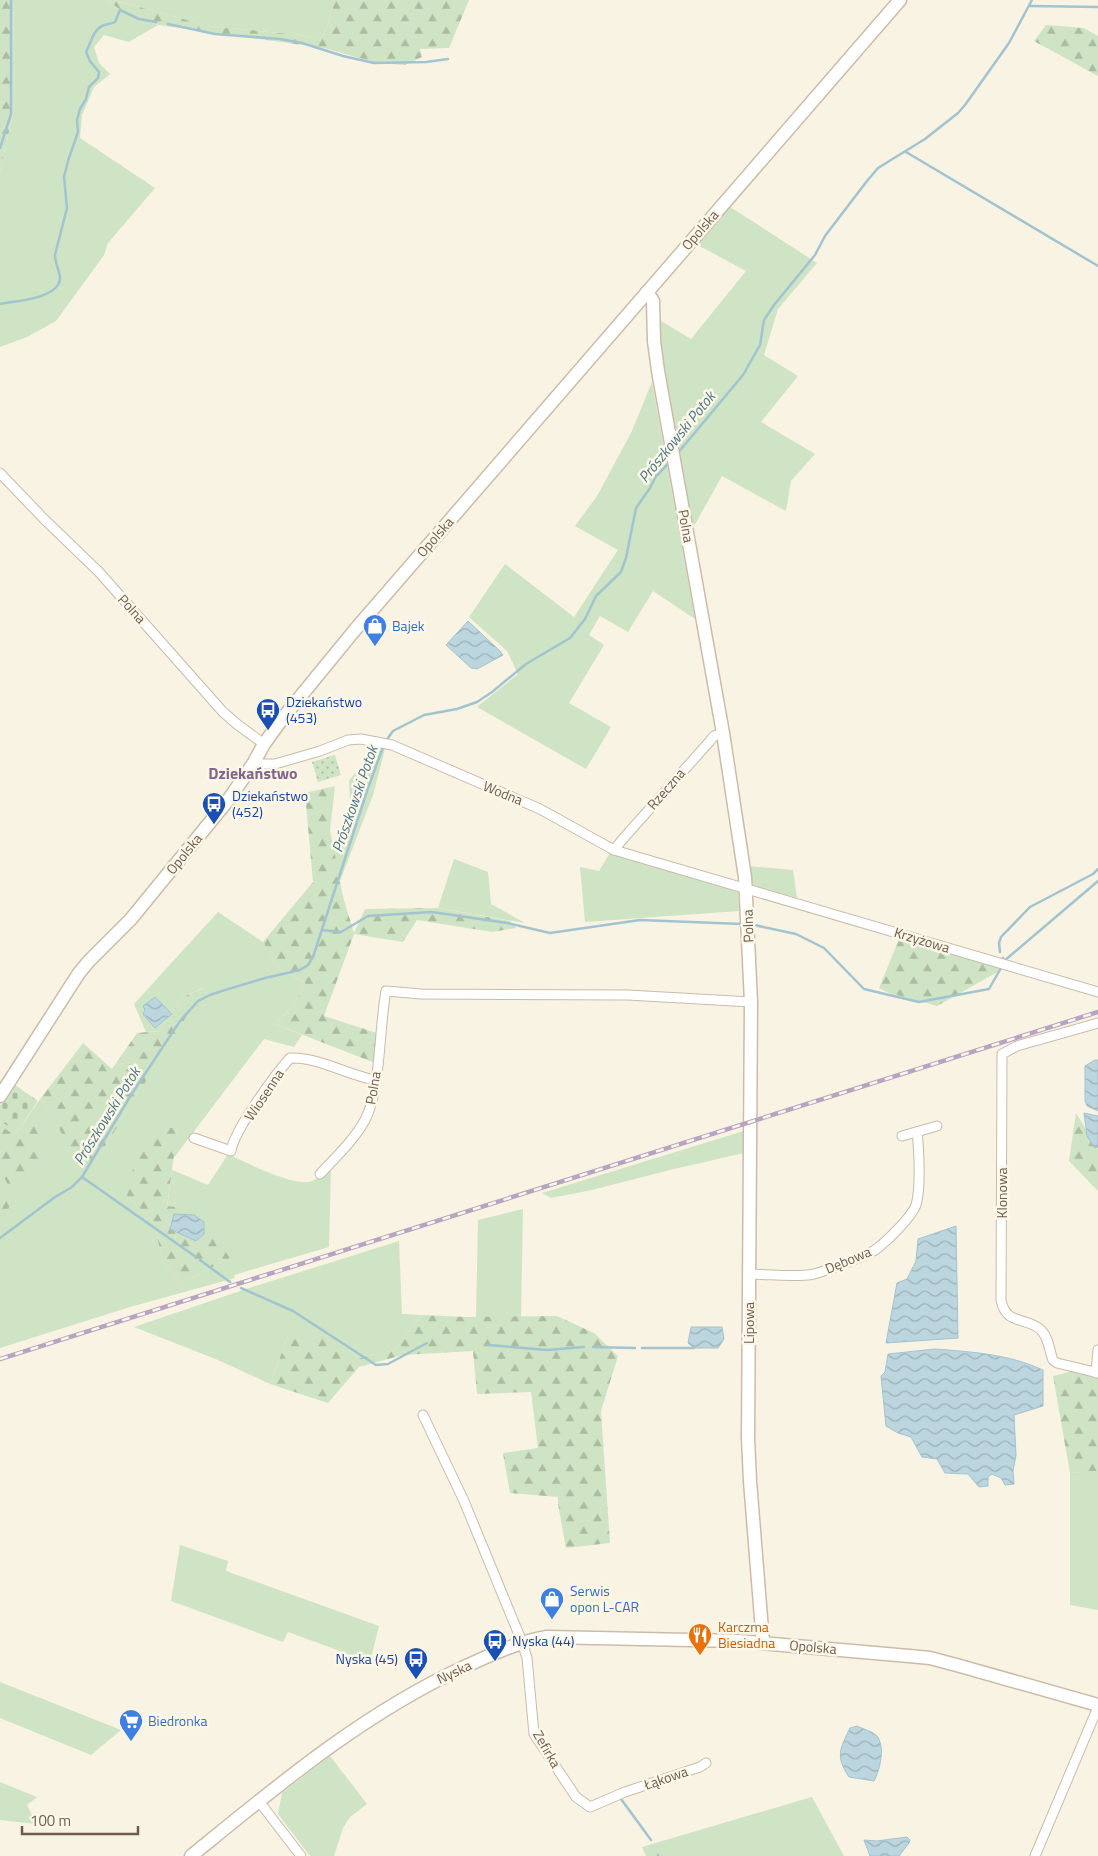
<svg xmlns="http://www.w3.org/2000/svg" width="1098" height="1856" viewBox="0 0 1098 1856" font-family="'Titillium Web',sans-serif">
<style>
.grass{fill:#cee4c4}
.forest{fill:url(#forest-firs)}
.cemetery{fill:url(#cemetery-stones)}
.park{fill:url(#park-dots)}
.water{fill:url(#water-waves);stroke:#a2c4d0}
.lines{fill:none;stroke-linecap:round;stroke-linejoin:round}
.stream{stroke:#a2c4d0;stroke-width:2.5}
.street-casing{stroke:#c8bbac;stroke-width:11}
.secondary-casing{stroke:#cbbcaa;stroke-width:15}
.street{stroke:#fff;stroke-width:9}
.secondary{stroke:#fff;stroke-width:12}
.rail-casing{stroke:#b6a4c0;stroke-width:4.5}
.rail{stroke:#fcf7e9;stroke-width:2.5;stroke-dasharray:8;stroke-linecap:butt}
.labels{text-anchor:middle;stroke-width:5;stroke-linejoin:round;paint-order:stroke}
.street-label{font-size:14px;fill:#6d5c4d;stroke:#fcf7e9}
.shop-label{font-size:14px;fill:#366cbe;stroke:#fcf7e9;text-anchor:start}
.transit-label{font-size:14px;fill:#164399;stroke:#fcf7e9;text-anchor:start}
.food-label{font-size:14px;fill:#c56008;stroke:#fcf7e9;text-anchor:start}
.water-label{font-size:15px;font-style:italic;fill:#4d7685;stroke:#fcf7e9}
.quarter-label{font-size:16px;font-weight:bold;fill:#81658a;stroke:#fcf7e9}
</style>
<defs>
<pattern id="forest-firs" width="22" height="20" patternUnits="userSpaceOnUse" patternTransform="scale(1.25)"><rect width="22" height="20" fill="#cee4c4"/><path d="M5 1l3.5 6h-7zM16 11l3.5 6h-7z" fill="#abbca1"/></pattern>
<pattern id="cemetery-stones" width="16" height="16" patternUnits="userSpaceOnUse" patternTransform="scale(1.25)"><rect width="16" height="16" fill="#cee4c4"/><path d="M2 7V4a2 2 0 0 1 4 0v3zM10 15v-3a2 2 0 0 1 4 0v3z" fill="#abbca1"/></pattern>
<pattern id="park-dots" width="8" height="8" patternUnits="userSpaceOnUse" patternTransform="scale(1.25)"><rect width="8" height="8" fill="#cee4c4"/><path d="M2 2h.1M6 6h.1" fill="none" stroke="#abbca1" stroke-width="1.8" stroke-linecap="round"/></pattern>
<pattern id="water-waves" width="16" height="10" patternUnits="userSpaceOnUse" patternTransform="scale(1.25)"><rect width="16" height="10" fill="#bbd6df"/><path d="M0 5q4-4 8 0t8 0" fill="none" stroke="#9cb1b7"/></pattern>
</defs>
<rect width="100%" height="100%" fill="#f9f3e3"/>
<g class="grass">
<polygon points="13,0 107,0 126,14 158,25 129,42 104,35 94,47 99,63 110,74 94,87 82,115 80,138 155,188 108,243 104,255 56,321 27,337 0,347 0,171 15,105"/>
<polygon points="114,0 335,0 327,28 320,40 301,35 209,26"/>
<polygon points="727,205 817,263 778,309 764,355 798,376 761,422 815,454 791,481 786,511 722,476 693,528 660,349 661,321 691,339 746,271 694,243"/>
<polygon points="652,382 695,619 653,591 628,632 600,616 589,635 604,645 569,703 611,727 586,769 477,707 518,674 507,651 469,617 505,564 574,617 618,550 575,526 597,496 631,433"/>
<polygon points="376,747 385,749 373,795 340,881 333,849 351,824 349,781"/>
<polygon points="610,853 738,892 739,911 585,922 580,867 599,871"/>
<polygon points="454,859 488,872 491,904 525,923 438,908"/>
<polygon points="748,866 793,870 797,898 751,886"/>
<path d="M218,912L263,942L279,968L305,983L293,1006L275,1024L302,1035L294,1047L264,1039L173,1159L178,1126L127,1196L154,1222L162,1260L181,1283L230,1258L167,1207L172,1170L208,1185L228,1154C245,1162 295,1188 312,1181C318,1178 325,1172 331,1168L329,1247L234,1275L235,1278L130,1307L0,1348V1121L17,1132L41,1098L48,1110L97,1154L104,1148L203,988L183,997L158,1031L146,1032L134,1004Z"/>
<polygon points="747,1130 744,1153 670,1170 592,1190 551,1198 542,1193"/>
<polygon points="523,1209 521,1317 476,1317 478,1220"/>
<polygon points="399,1241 402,1314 421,1315 395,1350 360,1358 329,1337 288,1336 270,1384 218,1360 134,1327 246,1289"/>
<polygon points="1098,1471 1098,1610 1070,1605 1070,1473"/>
<polygon points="180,1545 228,1561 226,1571 379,1626 370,1662 288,1632 283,1642 171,1601"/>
<polygon points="0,1682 121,1730 91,1755 0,1718"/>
<polygon points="330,1756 367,1804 350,1817 343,1828 334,1856 310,1856 278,1814 282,1793"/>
<polygon points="0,1782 37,1797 27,1805 36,1824 0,1820"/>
<polygon points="812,1797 844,1856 646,1856 642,1847"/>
</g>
<g class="forest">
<polygon points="0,0 13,0 15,105 0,171"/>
<polygon points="107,0 114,0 209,26 301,35 320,40 327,28 335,0 469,0 449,48 420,49 422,57 405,65 377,63 324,48 158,25 126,14"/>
<polygon points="1046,25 1084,28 1098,36 1098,76 1034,41"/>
<polygon points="335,786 330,830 343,897 354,933 365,909 438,908 510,921 516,928 492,932 417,920 403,942 354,934 324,1016 377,1033 375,1063 275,1024 293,1006 305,983 279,968 263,942 313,882 305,793"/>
<polygon points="900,937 1003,969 937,1006 889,993 879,988"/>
<polygon points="204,988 104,1148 82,1168 41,1098 83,1043 112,1069 137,1033 158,1031 183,997"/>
<polygon points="1076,1113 1098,1149 1098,1191 1069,1161"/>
<path d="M32,1121C44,1140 45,1154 38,1175L22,1172L14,1184L6,1220H0V1193L12,1192L0,1170V1126L17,1136Z"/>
<polygon points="178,1126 167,1206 196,1210 230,1258 181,1283 162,1260 154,1222 127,1196 140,1137"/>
<polygon points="421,1315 467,1317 557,1316 594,1333 618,1356 601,1411 610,1543 566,1548 558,1504 558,1497 510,1493 503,1453 538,1448 531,1392 477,1394 473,1351 403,1355 359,1367 328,1403 270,1384 288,1336 329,1336 360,1358 395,1350"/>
<polygon points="1098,1365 1098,1471 1070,1473 1053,1376"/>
</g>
<polygon class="cemetery" points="15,1085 38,1101 17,1132 0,1121 0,1106"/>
<polygon class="park" points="335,755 341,775 318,782 312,762"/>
<g class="water">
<polygon points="468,621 499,650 503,655 477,669 471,668 446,645"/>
<polygon points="155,997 172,1014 155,1028 143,1014 145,1010 143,1006"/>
<polygon points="1095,1060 1098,1060 1098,1111 1087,1106 1085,1101 1085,1066"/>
<polygon points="1084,1113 1098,1116 1098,1147 1095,1148 1087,1136"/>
<polygon points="174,1214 194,1215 204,1222 204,1234 196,1241 170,1229"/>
<polygon points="956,1226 958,1338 886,1343 897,1283 907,1279 916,1261 918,1239"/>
<polygon points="691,1327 722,1327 724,1339 718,1348 694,1348 688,1343"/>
<path d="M935,1349C973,1352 1008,1354 1043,1370V1406L1014,1415L1016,1455L1013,1471L1014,1484L1005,1485L1001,1478L992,1474L988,1477V1486L979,1487L968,1474L945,1473L937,1459L922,1457L911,1437L898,1433L886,1426L881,1376L885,1372L888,1354Z"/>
<path d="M857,1726C863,1729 871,1731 876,1735C886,1745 880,1770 874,1781L849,1777C835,1756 840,1749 850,1728Z"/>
<polygon points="907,1837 910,1840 909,1843 899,1856 870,1856 864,1840 877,1841"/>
</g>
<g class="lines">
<g class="stream">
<polyline points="1030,6 1098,7"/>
<polyline points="168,24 215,34 280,39 302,43 343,56 374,63 426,62 448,59"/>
<polyline points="0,148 11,114 11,0"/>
<polyline points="906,152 1098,266"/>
<path d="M0,304C14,301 58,299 60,279C60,271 55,264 55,255L67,208L64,177L68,161L78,132L77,120L80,109L86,99L89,87L98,78L99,72L90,61L86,52C91,43 93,29 104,25C108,24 111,24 115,22L120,10L139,19L156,22"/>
<polyline points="677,454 743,375 760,345 764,320 774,305 815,255 825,236 867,181 878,168 925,139 958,113 965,105 1009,43 1032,0"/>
<polyline points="754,925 796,934 824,948 864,989 919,1002 989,989 1001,968"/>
<polyline points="322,930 341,932 368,916 432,912 507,923 550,933 640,920 742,924 742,923"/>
<polyline points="1000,952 999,943 1001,937 1030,907 1093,874 1098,869"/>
<polyline points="1003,958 1004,961 1098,881"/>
<polyline points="82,1177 196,1257"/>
<polyline points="0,1238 55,1197 72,1187 82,1177 131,1095 180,1021 198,1001 210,995 225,990 265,978 300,970 308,965 313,957 368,788 382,750 388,738 393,731 424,715 457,709 477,702 492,692 526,664 570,638 585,619 596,596 621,572 626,558 636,508 650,488 656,476 670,462"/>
<polyline points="200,1260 230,1282"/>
<polyline points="241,1288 293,1311 376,1365 388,1364 427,1343"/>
<polyline points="488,1345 547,1350 584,1347"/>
<polyline points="593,1347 635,1348"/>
<polyline points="642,1348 694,1348"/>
<polyline points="621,1799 651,1840"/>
<polyline points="658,1855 658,1856"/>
</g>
<g class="street-casing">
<g id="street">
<polyline points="0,473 44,519 99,572 223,712 238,725 264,744"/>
<polyline points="253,764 275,764 320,751 348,740 361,739 392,745 540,809 614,850 1098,992"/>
<polyline points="614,850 622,840 709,742 714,736 723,733"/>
<path d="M1098,1023L1017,1046L1002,1054L1001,1300C1006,1326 1026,1316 1041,1330C1049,1338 1049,1350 1053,1360L1057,1363L1098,1373"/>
<polyline points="902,1136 937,1126"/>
<path d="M194,1138L231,1151C234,1130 275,1075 290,1058C319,1057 347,1075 375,1080"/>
<path d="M320,1174C336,1157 354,1140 365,1120C381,1090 379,1027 386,991L421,994L628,995L751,1002"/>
<path d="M749,1274C770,1274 794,1278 814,1274C826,1271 865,1256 875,1250C886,1242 911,1218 916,1205C921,1189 919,1149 917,1132"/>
<polyline points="1096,1373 1098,1350"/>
<polyline points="423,1415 464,1501 522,1642 527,1658 534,1734 576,1797 590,1807 625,1792 700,1767 706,1763"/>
<polyline points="258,1800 301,1856"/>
<polyline points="1035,1856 1098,1707"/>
</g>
</g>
<g class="secondary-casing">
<g id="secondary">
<polyline points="647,292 653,301 654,341 658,371 723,733 745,877 751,1002 748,1438 750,1481 763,1643"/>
<polyline points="0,1096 79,973 89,961 131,919 229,799 253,764 264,744 282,719 354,631 900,0"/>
<path d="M191,1856C276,1787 361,1715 462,1668C490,1655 517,1642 547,1637L738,1641L909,1656L930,1658L960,1666L1098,1705"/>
</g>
</g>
<use href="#street" class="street"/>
<use href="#secondary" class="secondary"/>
<g class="rail-casing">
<polyline id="rail" points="0,1359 1098,1012"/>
</g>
<use href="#rail" class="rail"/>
</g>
<defs>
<g id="shop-pin" transform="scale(1.25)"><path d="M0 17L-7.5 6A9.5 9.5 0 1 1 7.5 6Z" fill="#3f7fe0" stroke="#fcf7e9"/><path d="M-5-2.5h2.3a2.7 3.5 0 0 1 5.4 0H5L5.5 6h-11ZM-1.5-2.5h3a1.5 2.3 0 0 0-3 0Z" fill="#fff"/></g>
<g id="bus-pin" transform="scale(1.25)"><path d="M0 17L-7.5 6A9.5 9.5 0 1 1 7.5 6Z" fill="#1a4fb4" stroke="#fcf7e9"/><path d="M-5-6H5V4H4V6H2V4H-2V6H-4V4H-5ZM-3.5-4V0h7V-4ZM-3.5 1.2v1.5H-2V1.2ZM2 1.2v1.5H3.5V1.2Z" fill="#fff"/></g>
<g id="restaurant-pin" transform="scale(1.25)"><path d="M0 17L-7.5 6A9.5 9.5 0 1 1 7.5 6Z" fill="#e8710a" stroke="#fcf7e9"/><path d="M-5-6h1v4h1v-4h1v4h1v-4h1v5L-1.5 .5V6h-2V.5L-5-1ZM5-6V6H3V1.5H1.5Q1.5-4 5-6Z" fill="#fff"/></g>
<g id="supermarket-pin" transform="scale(1.25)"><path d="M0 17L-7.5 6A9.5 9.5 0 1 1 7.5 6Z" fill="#3f7fe0" stroke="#fcf7e9"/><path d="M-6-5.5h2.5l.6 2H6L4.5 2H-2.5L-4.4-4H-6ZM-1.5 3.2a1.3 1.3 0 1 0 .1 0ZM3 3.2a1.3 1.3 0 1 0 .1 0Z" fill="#fff"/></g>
</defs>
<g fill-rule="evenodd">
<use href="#shop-pin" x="375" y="626"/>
<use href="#bus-pin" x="268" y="710"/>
<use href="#bus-pin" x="214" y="804"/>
<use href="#shop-pin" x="552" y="1599"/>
<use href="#restaurant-pin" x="700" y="1635"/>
<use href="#bus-pin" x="495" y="1641"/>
<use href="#bus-pin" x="416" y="1659"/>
<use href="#supermarket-pin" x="131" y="1721"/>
</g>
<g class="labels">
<g class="street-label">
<text transform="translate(700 230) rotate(-49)" y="5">Opolska</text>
<text transform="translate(686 526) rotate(80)" y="5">Polna</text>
<text transform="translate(435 537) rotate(-49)" y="5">Opolska</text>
<text transform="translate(132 609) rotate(48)" y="5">Polna</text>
<text transform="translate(666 789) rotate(-49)" y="5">Rzeczna</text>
<text transform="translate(503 793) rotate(22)" y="5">Wodna</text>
<text transform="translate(184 854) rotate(-51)" y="5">Opolska</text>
<text transform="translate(748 926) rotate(-92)" y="5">Polna</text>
<text transform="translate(922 940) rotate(17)" y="5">Krzyżowa</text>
<text transform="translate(373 1088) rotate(-80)" y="5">Polna</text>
<text transform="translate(264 1095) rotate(-56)" y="5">Wiosenna</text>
<text transform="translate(1002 1193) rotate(-90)" y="5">Klonowa</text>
<text transform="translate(848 1260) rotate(-23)" y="5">Dębowa</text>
<text transform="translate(749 1323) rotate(-90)" y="5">Lipowa</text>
<text transform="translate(813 1647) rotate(5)" y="5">Opolska</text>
<text transform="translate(454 1672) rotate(-25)" y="5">Nyska</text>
<text transform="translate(547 1749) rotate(60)" y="5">Zefirka</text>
<text transform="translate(666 1778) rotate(-19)" y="5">Łąkowa</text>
</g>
<g class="shop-label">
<text x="392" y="631">Bajek</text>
<text x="570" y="1596">Serwis<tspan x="570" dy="16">opon L-CAR</tspan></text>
<text x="148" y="1726">Biedronka</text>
</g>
<g class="transit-label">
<text x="286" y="707">Dziekaństwo<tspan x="286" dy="16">(453)</tspan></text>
<text x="232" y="801">Dziekaństwo<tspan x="232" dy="16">(452)</tspan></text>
<text x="512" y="1646">Nyska (44)</text>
<text x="398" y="1664" text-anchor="end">Nyska (45)</text>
</g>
<g class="food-label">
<text x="718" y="1632">Karczma<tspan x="718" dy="16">Biesiadna</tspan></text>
</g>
<g class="water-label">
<text transform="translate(677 437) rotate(-51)" y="5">Prószkowski Potok</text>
<text transform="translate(355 799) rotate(-71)" y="5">Prószkowski Potok</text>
<text transform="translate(107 1116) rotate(-58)" y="5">Prószkowski Potok</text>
</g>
<g class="quarter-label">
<text x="253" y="779">Dziekaństwo</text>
</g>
</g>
<path d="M22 1826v8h116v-8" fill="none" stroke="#6d5c4d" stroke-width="2.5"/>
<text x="30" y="1826" font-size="15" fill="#6d5c4d" stroke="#fcf7e9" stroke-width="4" paint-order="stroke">100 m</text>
</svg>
